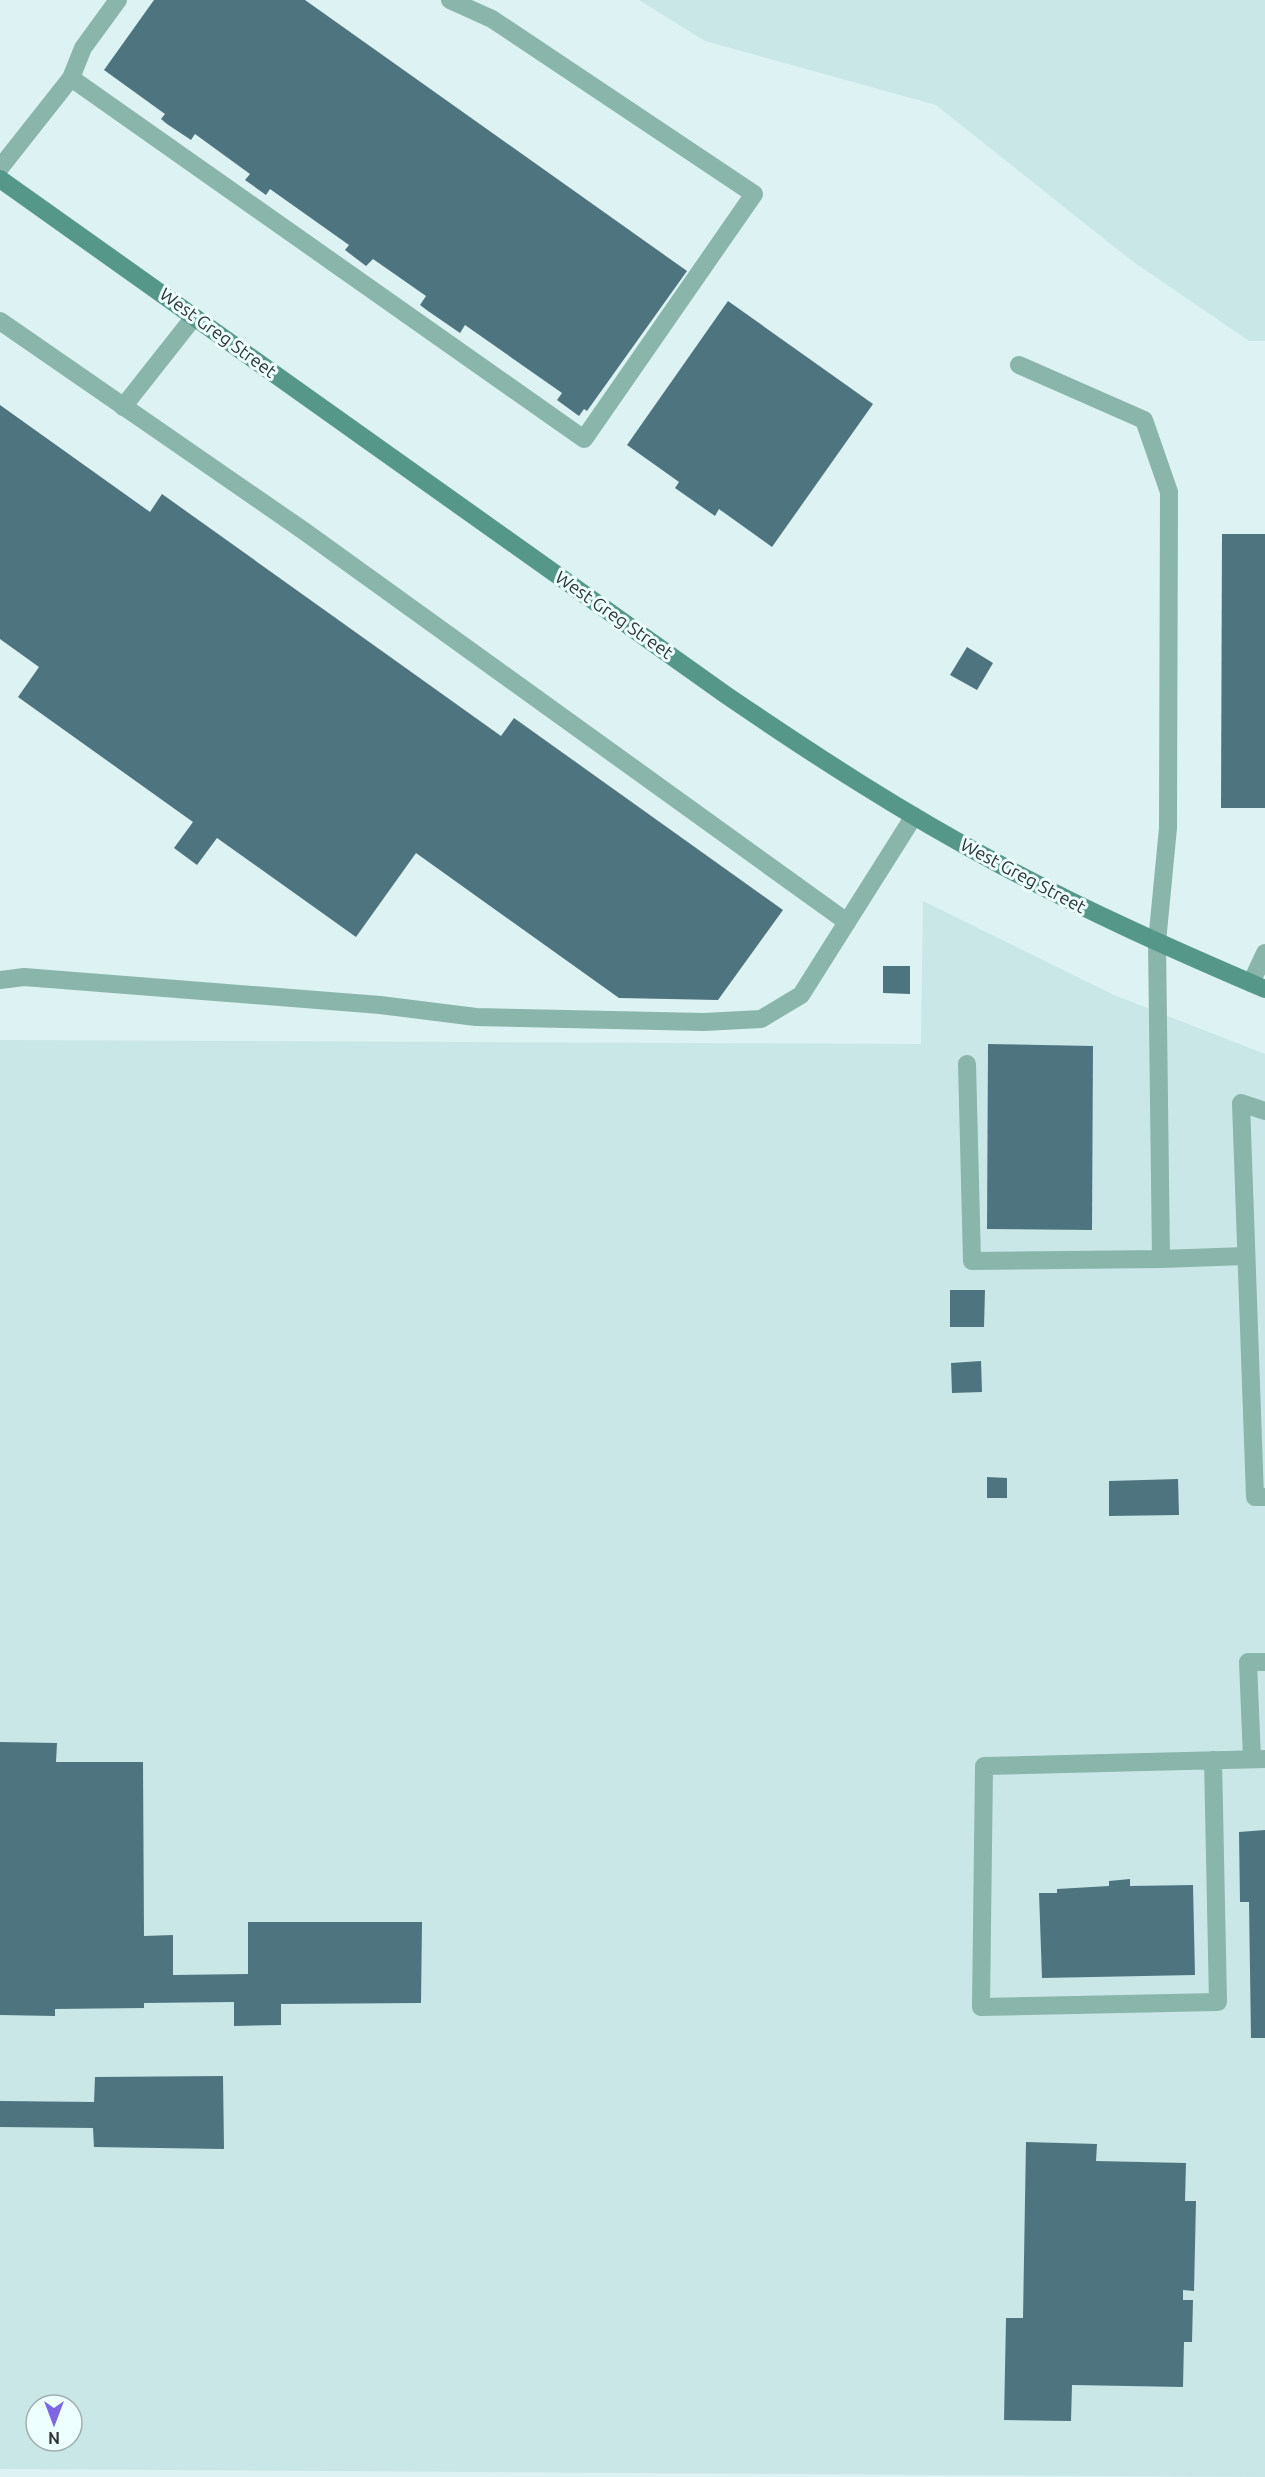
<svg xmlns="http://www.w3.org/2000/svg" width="1265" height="2477" viewBox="0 0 1265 2477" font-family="Ubuntu,sans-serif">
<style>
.built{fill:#c9e7e7;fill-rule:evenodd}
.building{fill:#4e757f}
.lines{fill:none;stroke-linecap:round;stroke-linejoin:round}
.lane{stroke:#8ab5ab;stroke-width:18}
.secondary{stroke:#55988a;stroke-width:18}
.labels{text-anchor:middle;stroke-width:6;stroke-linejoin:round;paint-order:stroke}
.street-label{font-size:18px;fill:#2d3535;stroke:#edffff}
</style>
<rect width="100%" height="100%" fill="#ddf2f2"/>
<g class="built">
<polygon points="639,0 1265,0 1265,341 1249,341 1132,261 936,105 705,41"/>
<path d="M923,901L1114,995L1265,1054V2477L0,2469V1040L921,1044ZM36,2405H72V2441H36Z"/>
</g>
<g class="building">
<polygon points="154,0 305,0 687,271 587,411 584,409 579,416 557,400 562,393 465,325 460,333 428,311 420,305 426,296 373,259 366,266 345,250 349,245 270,189 266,195 245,180 250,174 195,134 191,140 167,124 161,119 165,114 104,70"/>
<polygon points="728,301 873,404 772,547 719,509 715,516 675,488 679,482 627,445"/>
<polygon points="0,405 150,512 162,494 501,736 514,718 783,910 718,1000 619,998 416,853 356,937 217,838 197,865 174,848 193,822 18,697 39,667 0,639"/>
<polygon points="1222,534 1265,534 1265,808 1221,808"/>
<polygon points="967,647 993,663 977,690 950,675"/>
<polygon points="883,966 910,966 910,994 883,993"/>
<polygon points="988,1044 1093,1046 1092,1230 987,1229"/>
<polygon points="950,1290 985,1290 984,1327 950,1327"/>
<polygon points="981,1361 982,1392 952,1393 951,1363"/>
<polygon points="987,1477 1007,1478 1007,1498 987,1498"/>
<polygon points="1178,1479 1179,1515 1109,1516 1109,1481"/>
<polygon points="0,1742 57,1743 56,1762 143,1762 144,1936 173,1935 173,1975 248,1974 248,1922 422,1922 421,2003 281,2004 281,2025 234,2026 234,2002 144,2003 144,2008 55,2009 55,2016 0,2015"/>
<polygon points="1265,1830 1265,2038 1251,2038 1249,1902 1240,1902 1239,1832"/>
<polygon points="1130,1879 1130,1886 1193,1885 1195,1975 1042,1978 1039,1893 1057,1893 1057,1889 1109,1886 1109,1881"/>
<polygon points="223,2076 224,2149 94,2147 93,2128 0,2127 0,2101 94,2102 95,2077"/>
<polygon points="1026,2142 1097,2144 1096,2161 1186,2163 1185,2201 1196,2201 1194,2291 1183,2290 1183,2300 1193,2300 1192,2342 1184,2342 1183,2387 1072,2385 1071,2421 1004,2420 1006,2318 1023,2318"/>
</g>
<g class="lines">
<g class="lane">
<polyline points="71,78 584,439 754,194 492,19 450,0"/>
<polyline points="0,168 71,78 83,48 118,0"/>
<polyline points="0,321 304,531 847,922"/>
<polyline points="123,407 194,317"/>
<polyline points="0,980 24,977 380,1005 476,1017 704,1022 761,1019 801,995 914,816"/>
<polyline points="1251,983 1265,953"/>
<polyline points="967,1064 972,1261 1161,1259 1157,942 1168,828 1169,492 1144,420 1019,365"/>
<polyline points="1265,1111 1241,1103 1255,1497 1265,1497"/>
<polyline points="1161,1259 1245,1256"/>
<polyline points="1252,1759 1248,1662 1265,1662"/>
<polyline points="1213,1760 1218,2002 981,2007 984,1766 1265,1759"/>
</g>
<path class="secondary" d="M0,179L726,695C814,755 903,813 997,863C1084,910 1174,950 1265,989"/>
</g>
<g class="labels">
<g class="street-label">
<text transform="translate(218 333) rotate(36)" y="6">West Greg Street</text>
<text transform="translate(614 615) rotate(35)" y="6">West Greg Street</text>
<text transform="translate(1023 876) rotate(28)" y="6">West Greg Street</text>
</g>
</g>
<g transform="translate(54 2423) rotate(180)"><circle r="28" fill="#edffff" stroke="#a0aeae" stroke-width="1.5"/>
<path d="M0-4.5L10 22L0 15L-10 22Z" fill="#7d66e1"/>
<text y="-9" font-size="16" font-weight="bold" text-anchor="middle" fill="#2d3535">N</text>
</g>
</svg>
